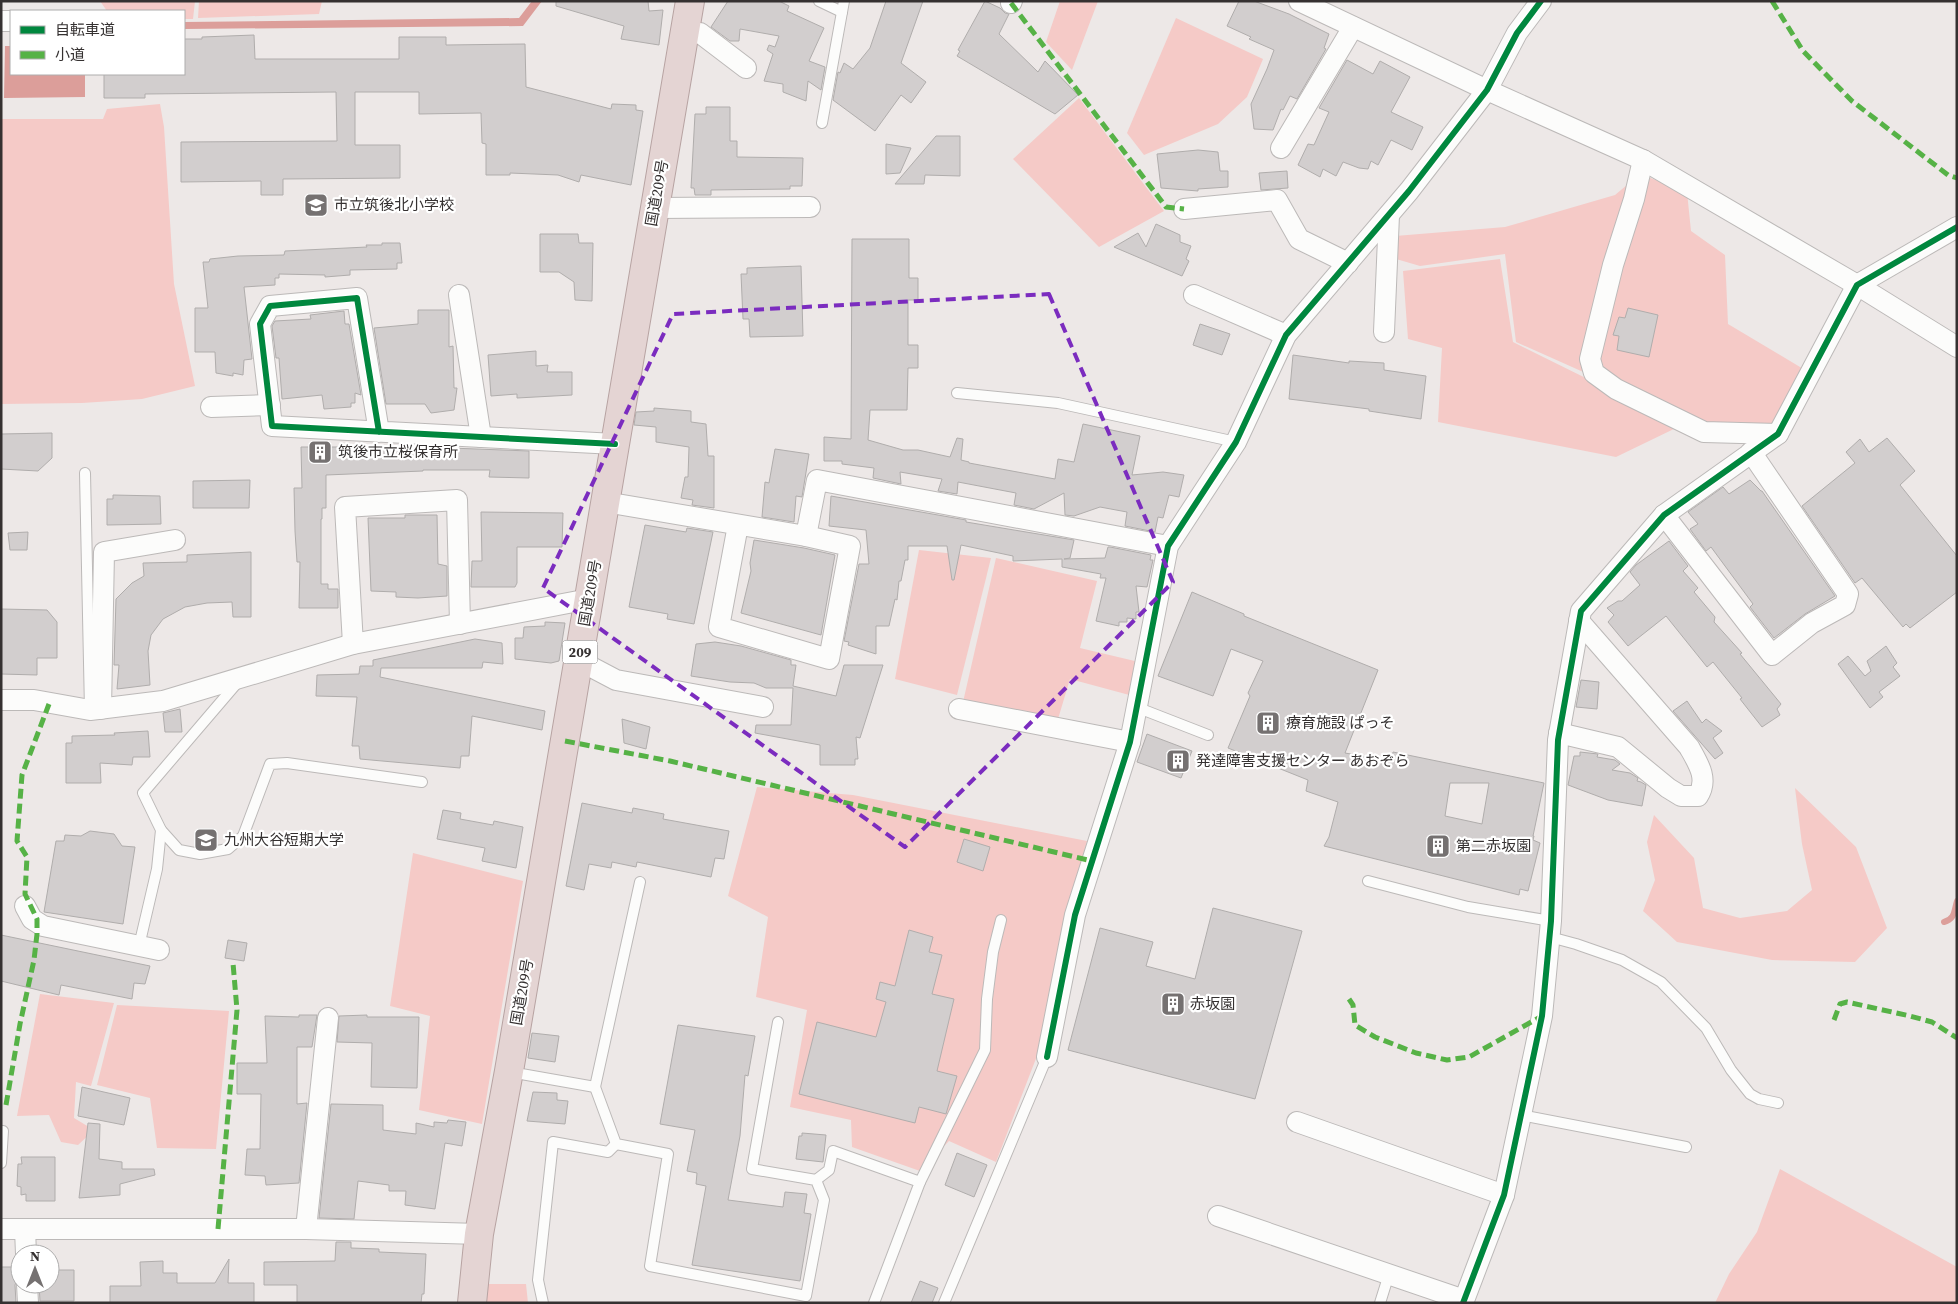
<svg xmlns="http://www.w3.org/2000/svg" width="1958" height="1304" viewBox="0 0 1958 1304" font-family="'Source Serif 4','Noto Sans JP',serif">
<style>
.green{fill:#f5cac7}
.water{fill:#dc9e9a}
.lines{fill:none;stroke-linecap:round;stroke-linejoin:round}
.stream{stroke:#dc9e9a;stroke-width:6}
.building{fill:#d2cece;stroke:#b0adac;fill-rule:evenodd}
.lane-casing{stroke:#bcb9b8;stroke-width:12}
.street-casing{stroke:#bcb9b8;stroke-width:22}
.highway-casing{stroke:#b7a3a2;stroke-width:30}
.lane{stroke:#fcfcfb;stroke-width:10}
.street{stroke:#fcfcfb;stroke-width:20}
.highway{stroke:#e4d4d3;stroke-width:28}
.quiet{stroke:#56b246;stroke-width:5;stroke-dasharray:10 5;stroke-linecap:butt}
.cycleway-casing{stroke:#fff;stroke-width:9}
.cycleway{stroke:#00873e;stroke-width:6}
.marked{fill:none;stroke:#7b2cbf;stroke-width:4;stroke-dasharray:10 6;stroke-linejoin:round}
.labels{text-anchor:middle;stroke-width:4.5;stroke-linejoin:round;paint-order:stroke}
.shield{fill:#fff;stroke:#726f6f;stroke-width:1}
.shield-label{font-size:14px;font-weight:bold;fill:#353131}
.street-label{font-size:15px;fill:#353131;stroke:#fff}
.poi-label{font-size:15px;fill:#353131;stroke:#fff;text-anchor:start}
</style>
<rect width="100%" height="100%" fill="#ede8e7"/>
<g class="green">
<polygon points="100,1 195,1 193,19 184,19 184,11 107,11"/>
<polygon points="199,1 322,1 319,14 198,18"/>
<polygon points="1060,1 1098,1 1072,70 1046,42"/>
<polygon points="1176,18 1263,59 1247,97 1218,124 1144,155 1127,133"/>
<polygon points="1079,98 1164,211 1099,247 1013,159"/>
<polygon points="160,104 164,127 174,284 195,386 142,399 82,403 1,404 1,119 103,119 107,109"/>
<polygon points="1640,174 1687,192 1691,231 1725,255 1728,324 1805,370 1773,427 1713,430 1516,342 1505,254 1420,266 1386,256 1383,237 1505,227 1615,195"/>
<polygon points="1500,259 1513,342 1616,393 1678,427 1616,457 1438,422 1442,348 1408,339 1403,271"/>
<polygon points="919,550 991,558 957,695 895,679"/>
<polygon points="996,558 1097,581 1080,648 1139,662 1133,696 1070,679 1058,719 963,702"/>
<polygon points="757,787 853,795 1087,841 1037,1056 996,1162 949,1141 920,1171 852,1147 851,1120 790,1107 807,1010 756,997 768,917 728,896"/>
<polygon points="1795,788 1856,847 1887,928 1855,962 1772,960 1677,942 1643,911 1655,880 1647,842 1654,815 1694,858 1703,908 1740,918 1787,911 1812,890 1802,844"/>
<polygon points="413,853 523,881 482,1124 419,1110 430,1016 390,1006"/>
<polygon points="40,994 114,1003 91,1086 76,1082 74,1118 94,1130 78,1145 61,1142 49,1115 17,1116"/>
<polygon points="117,1005 229,1011 216,1149 157,1148 150,1098 97,1085"/>
<polygon points="1780,1169 1957,1267 1957,1303 1715,1303 1729,1274 1757,1232"/>
<polygon points="488,1284 526,1284 528,1303 486,1303"/>
</g>
<g class="water">
<polygon points="532,1 542,1 523,26 184,29 184,22 519,18"/>
<polygon points="5,46 11,46 11,74 85,74 85,97 4,98"/>
</g>
<g class="lines">
<path class="stream" d="M1944,922C1955,919 1954,911 1957,901"/>
</g>
<g class="building">
<polygon points="556,1 648,1 649,11 663,10 659,45 621,39 624,26 556,6"/>
<polygon points="728,1 779,1 789,6 787,11 824,28 809,61 825,67 821,90 808,81 806,101 783,92 783,84 764,81 773,54 767,50 769,45 775,47 779,36 740,29 739,41 730,41 711,27"/>
<polygon points="886,1 923,1 901,63 926,82 911,103 901,95 875,131 833,100 838,72 840,73 844,63 853,69 870,48"/>
<polygon points="985,1 1000,8 1005,13 1009,14 999,34 1038,72 1045,61 1078,95 1055,114 957,56 960,51 958,50"/>
<polygon points="1239,1 1254,1 1289,14 1329,34 1324,48 1326,49 1297,99 1290,96 1283,110 1281,109 1273,130 1254,129 1251,104 1267,69 1274,50 1249,39 1251,37 1227,26"/>
<polygon points="254,35 255,59 399,59 399,37 446,37 446,45 525,44 526,87 611,109 612,104 636,105 636,110 643,111 631,185 581,175 579,182 558,175 510,173 510,175 486,175 486,144 482,143 481,113 419,114 419,92 355,92 355,145 400,145 400,178 283,179 283,195 261,195 261,181 181,182 181,142 337,141 336,92 145,94 145,98 104,98 104,74 184,74 184,39 202,39 202,37"/>
<polygon points="1347,60 1373,74 1380,61 1410,77 1391,112 1423,127 1412,150 1391,140 1378,165 1371,161 1368,169 1359,168 1343,162 1336,176 1323,169 1320,177 1298,165 1308,144 1314,145 1329,112 1319,108"/>
<polygon points="706,107 730,107 730,141 737,141 737,157 803,158 802,186 790,186 790,189 711,190 711,195 695,195 694,188 691,188 695,114 706,114"/>
<polygon points="936,136 960,136 960,176 925,175 924,184 895,184"/>
<polygon points="886,144 911,148 900,173 886,174"/>
<polygon points="1198,150 1218,152 1220,171 1228,171 1228,187 1198,189 1198,191 1161,188 1157,154"/>
<polygon points="1287,171 1288,188 1261,190 1259,173"/>
<polygon points="1156,224 1180,235 1180,242 1191,246 1186,259 1189,261 1182,276 1114,247 1138,233 1146,247"/>
<polygon points="540,234 578,234 579,243 593,243 592,301 575,300 574,282 559,272 540,272"/>
<polygon points="852,239 909,239 909,278 918,278 918,300 908,300 908,345 918,345 918,368 908,368 907,410 870,410 868,440 903,450 918,450 950,457 957,438 963,439 961,460 969,462 969,463 1055,479 1058,459 1074,462 1083,424 1140,436 1132,475 1163,472 1184,475 1179,497 1169,495 1163,518 1158,517 1155,532 1125,526 1127,512 1100,507 1074,516 1065,515 1064,493 1034,509 1014,505 1016,493 958,482 957,494 938,491 942,479 900,472 901,484 873,478 874,468 842,464 842,461 824,461 824,437 851,439"/>
<polygon points="382,243 400,243 402,263 397,263 397,269 350,270 350,275 325,277 325,275 279,274 279,278 275,278 275,285 244,287 252,359 244,360 243,375 233,373 233,376 216,373 215,352 195,352 195,308 208,308 203,262 209,262 210,259 238,256 284,255 285,251 367,247 366,245 382,245"/>
<polygon points="801,266 803,336 750,337 749,319 743,319 741,274 747,274 747,268"/>
<polygon points="1628,308 1658,315 1649,357 1617,350 1619,336 1613,335 1619,317 1625,318"/>
<polygon points="418,310 449,310 449,347 453,346 454,388 457,388 454,410 431,413 425,404 386,404 374,328 418,324"/>
<polygon points="344,311 345,324 349,324 361,395 355,393 355,403 351,403 351,407 324,409 322,395 282,399 279,358 276,358 272,326 275,321 311,319 310,315"/>
<polygon points="1200,324 1230,334 1222,355 1193,345"/>
<polygon points="536,351 536,366 548,365 547,372 572,372 572,395 517,398 517,394 491,396 488,355"/>
<polygon points="1293,355 1349,363 1349,361 1384,363 1384,370 1426,376 1421,419 1369,411 1369,409 1289,399"/>
<polygon points="654,408 691,411 691,422 706,424 708,456 714,456 714,508 692,505 693,500 681,498 685,477 688,477 689,447 656,442 656,427 634,425 636,412 654,411"/>
<polygon points="52,433 52,458 38,471 1,469 1,434"/>
<polygon points="1887,438 1915,471 1900,485 1957,556 1957,592 1910,628 1906,624 1903,627 1862,578 1855,583 1802,506 1855,463 1846,452 1860,439 1869,452"/>
<polygon points="301,447 424,447 529,451 529,478 489,477 490,470 423,470 423,471 326,475 326,508 322,508 322,519 321,519 321,584 328,584 328,589 338,589 338,608 299,608 300,562 297,562 295,531 294,488 302,488"/>
<polygon points="775,449 809,454 802,497 796,496 794,522 762,517 765,482 769,483"/>
<polygon points="250,480 249,508 193,508 193,481"/>
<polygon points="1750,480 1761,491 1762,491 1835,596 1805,614 1774,638 1750,607 1753,604 1711,547 1706,551 1690,529 1698,524 1688,512 1723,487 1729,494"/>
<polygon points="113,495 160,496 161,524 107,525 107,499 113,499"/>
<polygon points="831,496 966,520 966,522 1074,540 1070,558 1064,559 1105,558 1108,547 1110,547 1151,555 1150,560 1153,560 1147,587 1136,586 1139,612 1136,612 1136,619 1127,618 1127,622 1119,622 1119,626 1096,621 1106,578 1100,578 1101,574 1062,567 1062,559 1013,561 1013,556 961,545 954,580 952,580 947,546 908,546 908,560 905,560 901,581 899,581 897,600 895,599 889,626 876,626 876,654 848,645 849,642 844,641 859,564 869,564 866,530 829,526"/>
<polygon points="481,512 563,513 562,547 517,547 517,583 515,587 471,587 472,561 482,561"/>
<polygon points="405,515 437,515 438,564 447,566 447,596 418,598 396,597 396,592 371,591 368,518 405,518"/>
<polygon points="645,525 686,532 687,528 713,532 694,624 667,619 668,614 629,607"/>
<polygon points="28,532 27,550 10,550 8,533"/>
<polygon points="754,540 804,548 835,555 821,635 741,613 751,571 750,563"/>
<polygon points="1669,541 1688,566 1683,571 1698,588 1694,592 1715,617 1714,622 1742,653 1740,654 1781,704 1777,709 1780,715 1762,727 1740,699 1742,698 1713,662 1707,667 1666,616 1628,646 1608,622 1614,615 1607,608 1618,601 1622,601 1640,585 1630,572 1636,565"/>
<polygon points="251,552 251,617 233,617 232,602 207,603 185,607 163,619 151,635 148,651 150,685 117,689 119,665 114,665 116,599 132,583 144,576 143,563 187,562 187,555"/>
<path d="M1192,592L1244,614V616L1378,670L1345,753L1391,761L1393,752L1544,783L1533,836H1534L1533,840L1540,843L1528,891L1520,889L1519,895L1324,846L1329,837L1338,802L1306,791L1308,780L1228,748L1250,696L1248,693L1263,661L1231,649L1213,696L1158,676ZM1450,783H1489L1482,824L1445,816Z"/>
<polygon points="1,609 47,610 57,622 57,658 37,658 37,675 1,674"/>
<polygon points="545,622 565,623 559,661 551,663 515,659 515,638 523,638 524,627 545,626"/>
<polygon points="475,639 502,643 503,664 483,662 482,668 381,668 380,677 545,711 542,730 472,716 469,756 461,756 460,768 360,759 359,746 352,746 357,697 316,696 317,675 359,674 360,666 373,666 373,660"/>
<polygon points="715,642 741,646 791,660 791,665 796,665 793,686 836,696 844,665 883,665 860,738 856,737 858,759 855,759 855,765 820,765 820,745 755,733 756,725 791,725 793,688 766,688 754,683 730,682 691,676 696,644"/>
<polygon points="1886,646 1897,663 1893,667 1900,676 1879,692 1883,697 1870,708 1838,664 1848,656 1865,676 1871,671 1867,661"/>
<polygon points="1581,680 1599,682 1597,709 1576,707"/>
<polygon points="1687,701 1702,723 1706,719 1722,731 1713,738 1723,753 1715,759 1673,711"/>
<polygon points="180,709 182,732 165,732 163,713"/>
<polygon points="622,719 650,727 646,749 624,743"/>
<polygon points="148,731 150,757 133,757 132,765 100,763 101,783 66,783 66,743 72,743 72,736 115,735 114,733"/>
<polygon points="1147,734 1192,751 1181,778 1137,762"/>
<polygon points="1580,752 1598,754 1597,757 1615,760 1620,764 1612,770 1630,773 1638,778 1637,781 1641,782 1646,785 1642,806 1608,800 1568,785 1574,756 1580,756"/>
<polygon points="582,803 632,813 633,808 664,814 663,819 729,831 724,859 715,858 711,877 637,862 636,867 612,862 611,868 589,864 584,890 566,886"/>
<polygon points="443,810 461,813 460,819 493,825 494,821 523,827 516,868 482,861 485,848 437,839"/>
<polygon points="90,831 114,834 122,846 135,847 123,924 44,912 56,841 64,841 65,835 81,836"/>
<polygon points="964,839 990,847 983,871 957,862"/>
<polygon points="1213,908 1302,931 1255,1099 1068,1050 1100,928 1153,942 1146,966 1195,979"/>
<polygon points="909,930 933,937 929,952 942,955 932,994 954,999 937,1071 957,1076 946,1114 919,1107 915,1123 799,1094 817,1022 876,1037 886,1002 876,999 880,982 895,986"/>
<polygon points="1,935 150,966 145,984 134,983 132,999 61,985 59,995 1,981"/>
<polygon points="228,940 247,943 244,961 225,958"/>
<polygon points="299,1015 317,1015 312,1047 297,1047 297,1104 307,1103 299,1183 266,1185 265,1176 245,1175 247,1149 260,1149 261,1094 237,1094 237,1063 267,1063 265,1016 299,1017"/>
<polygon points="367,1015 367,1017 419,1017 417,1088 371,1087 372,1043 337,1042 339,1016"/>
<polygon points="678,1025 755,1036 748,1076 745,1075 740,1136 728,1200 783,1207 785,1192 807,1194 804,1213 811,1214 800,1281 692,1265 706,1186 696,1184 697,1173 687,1171 695,1130 660,1124"/>
<polygon points="532,1033 559,1036 555,1062 528,1058"/>
<polygon points="82,1087 130,1098 124,1125 78,1116"/>
<polygon points="533,1092 557,1093 557,1100 568,1101 565,1124 527,1121"/>
<polygon points="331,1104 383,1105 383,1130 416,1134 416,1123 434,1127 434,1122 447,1123 448,1120 466,1122 462,1146 445,1143 435,1209 405,1205 406,1191 389,1191 389,1185 358,1181 354,1219 319,1218"/>
<polygon points="88,1123 100,1124 99,1159 122,1162 122,1169 154,1169 155,1175 120,1184 120,1195 79,1198"/>
<polygon points="802,1133 826,1135 823,1162 796,1159 799,1136 802,1136"/>
<polygon points="957,1153 987,1165 974,1197 945,1185"/>
<polygon points="21,1157 55,1157 55,1201 26,1201 26,1194 21,1195 21,1187 17,1186 18,1164 22,1164"/>
<polygon points="336,1242 351,1242 351,1248 379,1249 379,1252 426,1254 424,1294 422,1294 421,1303 297,1303 297,1285 264,1285 264,1262 335,1261"/>
<polygon points="229,1259 228,1283 254,1283 254,1303 110,1303 110,1286 141,1286 140,1262 163,1261 163,1273 177,1273 177,1283 215,1283"/>
<polygon points="1,1267 18,1267 18,1277 15,1285 16,1303 1,1303"/>
<polygon points="55,1270 74,1270 74,1301 40,1301 39,1284 50,1284 50,1275 55,1276"/>
<polygon points="920,1281 938,1288 932,1303 911,1303"/>
</g>
<g class="lines">
<g class="lane-casing">
<g id="lane">
<polyline points="819,1 842,12"/>
<polyline points="822,123 844,1"/>
<polyline points="957,393 1058,403 1236,442"/>
<polyline points="85,473 90,710"/>
<polyline points="1136,707 1208,735"/>
<polyline points="161,830 179,850 200,854 228,849 243,836 270,764 287,763 422,782"/>
<polyline points="1368,881 1468,907 1551,921"/>
<polyline points="1550,937 1576,944 1622,960 1661,982 1706,1028 1731,1070 1750,1094 1759,1099 1778,1103"/>
<polyline points="139,946 157,869 161,830 143,793 237,683"/>
<polyline points="510,1072 595,1087 640,882"/>
<polyline points="595,1087 616,1144 668,1154 650,1266 806,1296 824,1200 816,1180 752,1169 778,1022"/>
<polyline points="1521,1115 1686,1147"/>
<polyline points="1,1163 3,1131"/>
<polyline points="816,1180 829,1170 833,1151 920,1182 874,1303"/>
<polyline points="920,1182 985,1050 987,999 993,952 1001,920"/>
<polyline points="543,1303 538,1280 553,1142 608,1152 616,1144"/>
<polyline points="944,1303 1047,1057"/>
<polyline points="1380,1303 1389,1274"/>
</g>
</g>
<g class="street-casing">
<g id="street">
<polyline points="1299,1 1487,90 1643,160 1857,285 1957,347"/>
<polyline points="1011,3 1012,1"/>
<polyline points="1,21 11,21"/>
<polyline points="700,33 746,68"/>
<polyline points="1281,148 1353,27"/>
<polyline points="1643,160 1634,199 1613,265 1590,359 1594,373 1616,389 1704,432 1778,434"/>
<polyline points="655,208 810,207"/>
<polyline points="1184,209 1277,200 1299,239 1348,263"/>
<polyline points="459,295 481,437"/>
<polyline points="1194,295 1286,335"/>
<polyline points="1384,332 1389,215"/>
<polyline points="211,407 270,405"/>
<path d="M379,432L357,298L270,306L260,324L272,426C386,432 501,438 615,444"/>
<polyline points="605,502 806,536 817,480 1168,546"/>
<polyline points="1664,515 1772,655 1812,623 1845,605 1848,594 1751,452"/>
<polyline points="738,525 719,627 829,659 850,546 806,536"/>
<polyline points="353,644 345,507 457,500 460,624"/>
<polyline points="578,660 616,680 763,707"/>
<polyline points="1,700 34,700 90,710 163,701 353,644 589,599"/>
<polyline points="101,709 104,552 175,540"/>
<polyline points="959,709 1130,742"/>
<path d="M1559,733L1618,747L1668,788L1681,796H1698C1709,779 1698,763 1689,747L1579,621"/>
<polyline points="25,906 32,919 43,926 159,950"/>
<polyline points="1047,1057 1075,915 1130,742 1168,546 1236,442 1286,335 1409,191 1487,90 1517,33 1541,1"/>
<polyline points="1297,1122 1504,1195"/>
<polyline points="1218,1216 1464,1300"/>
<polyline points="1,1229 306,1229 479,1234"/>
<polyline points="25,1229 26,1254"/>
<polyline points="306,1229 328,1018"/>
<polyline points="27,1284 28,1303"/>
<polyline points="1463,1303 1504,1195 1542,1016 1551,921 1558,740 1581,611 1664,515 1778,434 1857,285 1957,227"/>
</g>
</g>
<g class="highway-casing">
<polyline id="highway" points="472,1303 479,1234 509,1071 690,1"/>
</g>
<use href="#lane" class="lane"/>
<use href="#street" class="street"/>
<use href="#highway" class="highway"/>
<g class="quiet">
<polyline points="1772,1 1803,51 1852,101 1948,175 1957,178"/>
<polyline points="1011,3 1166,207 1184,209"/>
<polyline points="565,741 670,761 1092,861"/>
<polyline points="1349,999 1353,1005 1355,1025 1375,1037 1416,1053 1447,1060 1469,1057 1542,1016"/>
<polyline points="1834,1020 1840,1004 1847,1002 1910,1016 1932,1022 1957,1038"/>
<polyline points="6,1105 20,1024 34,960 37,934 37,919 25,894 27,857 17,841 22,775 49,704"/>
<polyline points="218,1229 237,1010 233,963"/>
</g>
<g class="cycleway-casing">
<g id="cycleway">
<path d="M379,432L357,298L270,306L260,324L272,426C386,432 501,438 615,444"/>
<polyline points="1047,1057 1075,915 1130,742 1168,546 1236,442 1286,335 1409,191 1487,90 1517,33 1541,1"/>
<polyline points="1463,1303 1504,1195 1542,1016 1551,921 1558,740 1581,611 1664,515 1778,434 1857,285 1957,227"/>
</g>
</g>
<use href="#cycleway" class="cycleway"/>
</g>
<path class="marked" d="M1049,294L1173,582L905,847L543,588L673,314Z"/>
<defs>
<g id="school-square" transform="scale(1.25)"><rect x="-9" y="-9" width="18" height="18" rx="4" fill="#757171" stroke="#fff"/><path d="M0-5L7-2L0 1L-7-2ZM-4 1L0 2.5L4 1V4Q0 6-4 4Z" fill="#fff"/></g>
<g id="building-square" transform="scale(1.25)"><rect x="-9" y="-9" width="18" height="18" rx="4" fill="#757171" stroke="#fff"/><path d="M-4-6H4V6H1V3H-1V6H-4ZM-2.5-4.3h1.7v1.8h-1.7ZM.8-4.3h1.7v1.8H.8ZM-2.5-1h1.7V.8h-1.7ZM.8-1h1.7V.8H.8Z" fill="#fff"/></g>
<g id="university-square" transform="scale(1.25)"><rect x="-9" y="-9" width="18" height="18" rx="4" fill="#757171" stroke="#fff"/><path d="M0-5L7-2L0 1L-7-2ZM-4 1L0 2.5L4 1V4Q0 6-4 4Z" fill="#fff"/></g>
</defs>
<g fill-rule="evenodd">
<use href="#school-square" x="316" y="205"/>
<use href="#building-square" x="320" y="452"/>
<use href="#building-square" x="1268" y="723"/>
<use href="#building-square" x="1178" y="761"/>
<use href="#university-square" x="206" y="840"/>
<use href="#building-square" x="1438" y="846"/>
<use href="#building-square" x="1173" y="1004"/>
</g>
<g class="labels">
<rect class="shield" x="562.5" y="640.5" width="35" height="23" rx="4"/>
<g class="shield-label">
<text x="580" y="657">209</text>
</g>
<g class="street-label">
<text transform="translate(657 193) rotate(-80)" y="5">国道209号</text>
<text transform="translate(590 593) rotate(-80)" y="5">国道209号</text>
<text transform="translate(522 992) rotate(-80)" y="5">国道209号</text>
</g>
<g class="poi-label">
<text x="334" y="210">市立筑後北小学校</text>
<text x="338" y="457">筑後市立桜保育所</text>
<text x="1286" y="728">療育施設 ぱっそ</text>
<text x="1196" y="766">発達障害支援センター あおぞら</text>
<text x="224" y="845">九州大谷短期大学</text>
<text x="1456" y="851">第二赤坂園</text>
<text x="1190" y="1009">赤坂園</text>
</g>
</g>
<rect width="1958" height="1304" fill="none" stroke="#353131" stroke-width="5"/>
<rect x="10" y="10" width="175" height="65" fill="#ffffff" stroke="#aeadad"/>
<rect x="20" y="26" width="25" height="8" fill="#00873e" stroke="#aeadad"/>
<text x="55" y="35" font-size="15" fill="#353131">自転車道</text>
<rect x="20" y="51" width="25" height="8" fill="#56b246" stroke="#aeadad"/>
<text x="55" y="60" font-size="15" fill="#353131">小道</text>
<g transform="translate(35 1269)"><circle r="24" fill="#ffffff" stroke="#aeadad"/>
<path d="M0-4L9 19L0 12L-9 19Z" fill="#757171"/>
<text y="-8" font-size="14" font-weight="bold" text-anchor="middle" fill="#353131">N</text>
</g>
</svg>
